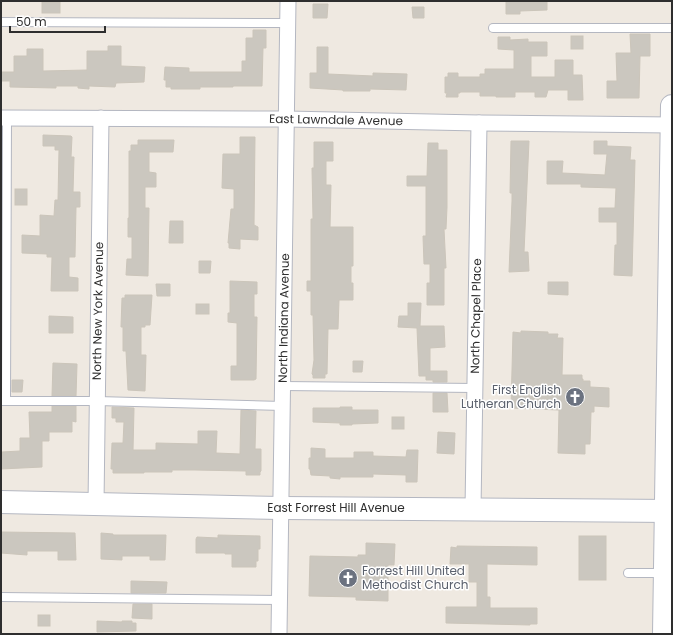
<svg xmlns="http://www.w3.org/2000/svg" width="673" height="635" viewBox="0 0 673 635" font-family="Poppins,sans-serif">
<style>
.building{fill:#cbc7bf;stroke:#cbc5ba}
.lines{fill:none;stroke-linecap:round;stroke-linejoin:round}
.lane-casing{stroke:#b4b7c1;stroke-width:10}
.street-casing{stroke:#b4b7c1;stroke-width:17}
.secondary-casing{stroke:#b4b7c1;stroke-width:24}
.lane{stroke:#fff;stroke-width:8}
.street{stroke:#fff;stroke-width:15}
.secondary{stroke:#fff;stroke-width:22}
.labels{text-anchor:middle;stroke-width:3;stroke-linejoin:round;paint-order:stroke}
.street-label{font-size:12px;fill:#2e2e2e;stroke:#fff}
.worship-label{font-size:12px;fill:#5b616d;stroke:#fff;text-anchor:end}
</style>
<rect width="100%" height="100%" fill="#efe9e1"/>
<g class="building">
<polygon points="506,1 547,1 547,10 520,11 520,14 506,14"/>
<rect x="42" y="2" width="18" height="11"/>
<polygon points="313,4 328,4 327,18 313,18"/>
<polygon points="412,7 424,7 424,18 413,18"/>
<polygon points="253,30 266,30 266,48 263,48 262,86 233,86 233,87 200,87 200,89 171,89 171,87 166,87 166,80 164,80 165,67 189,68 189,72 242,72 242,61 246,61 246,38 253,38"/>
<polygon points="630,34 650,34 650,56 640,56 639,98 607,98 607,81 617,81 616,53 631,53"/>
<rect x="571" y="36" width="12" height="13"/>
<polygon points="498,37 510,37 510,40 528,39 528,42 547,42 547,56 531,56 531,77 555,77 555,60 573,60 573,75 582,75 583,100 568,100 568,90 548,90 546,97 535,97 535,92 515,92 515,97 496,97 496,96 480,96 480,92 460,92 460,93 458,93 458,97 446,97 447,93 445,93 445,77 448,77 448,73 458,73 458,77 480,77 480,74 485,74 485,69 514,69 514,50 498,49"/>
<polygon points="108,46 121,46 121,66 145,67 144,82 116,83 115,87 89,86 89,89 78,88 78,86 56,86 56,88 10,87 10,81 1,81 1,72 14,72 14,56 27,56 27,49 43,49 43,71 87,70 87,51 108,51"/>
<polygon points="317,47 328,47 328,74 373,76 373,73 407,74 406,90 370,89 370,91 343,91 343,90 310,88 310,73 317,73"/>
<polygon points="43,135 71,136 72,137 71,157 74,157 73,192 80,192 80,207 76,207 75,257 69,257 69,277 78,278 78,291 51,291 52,257 47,257 47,254 22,253 22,235 40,236 40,215 54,216 55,200 58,200 59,150 55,150 55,146 43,146"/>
<polygon points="240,137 255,137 254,225 258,227 258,240 240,239 240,249 229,248 229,243 228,243 231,209 234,209 234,189 222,188 223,154 240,154"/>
<polygon points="138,140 174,140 173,152 149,152 149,172 156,173 156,187 145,187 145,208 149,208 148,276 126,275 127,259 132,259 132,237 128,237 128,218 129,218 129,151 131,151 131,145 138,145"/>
<polygon points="511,141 529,141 524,252 528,252 529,271 509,272 512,201 512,193 510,193"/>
<polygon points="594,141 607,141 607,146 631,147 630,160 635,160 632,276 614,275 615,245 617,245 617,222 599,222 599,208 615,208 616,188 581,187 581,184 547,184 547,161 563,161 562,173 605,175 607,154 594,154"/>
<polygon points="314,142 333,142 333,161 326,161 326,185 331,185 330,227 353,227 353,266 351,266 351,283 353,283 353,300 339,300 338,329 328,329 327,374 325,374 325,378 313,378 313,375 312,374 314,360 313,315 311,315 311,291 307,291 307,281 311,281 311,219 313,219 312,168 314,168"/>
<polygon points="428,143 438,143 438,150 447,150 447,207 446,229 444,229 446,268 444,268 444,305 427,305 427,283 430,283 430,264 424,264 423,236 426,236 426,186 407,186 407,176 427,176"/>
<rect x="15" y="189" width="12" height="16"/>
<polygon points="170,221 183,221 183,243 169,243"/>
<polygon points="199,261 211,261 210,273 199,273"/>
<polygon points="230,281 257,282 257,294 254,294 254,317 257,317 256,379 254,380 231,380 231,366 237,366 237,323 228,322 228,313 230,313"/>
<polygon points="548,282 568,282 568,295 548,294"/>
<polygon points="156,284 170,284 170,296 157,296"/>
<polygon points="125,295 152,295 150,325 145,325 145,327 141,327 141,355 146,355 145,391 128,390 126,351 123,351 123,327 121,327 122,298 125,298"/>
<polygon points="408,303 421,303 420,326 444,326 445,347 430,348 430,371 447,371 447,382 433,382 433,380 426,380 426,376 419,376 417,328 398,327 399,316 408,316"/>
<rect x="196" y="304" width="13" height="10"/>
<polygon points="49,316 73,317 73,333 49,333"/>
<polygon points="521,331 548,332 548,334 558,334 557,338 563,338 562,375 582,375 582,379 583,379 583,381 590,381 590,387 609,388 609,407 594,406 594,412 591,412 590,444 585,444 585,454 558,453 559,410 511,408 513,332 521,333"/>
<polygon points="353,361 363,361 362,372 353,372"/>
<polygon points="53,363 77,364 76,396 52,396"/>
<polygon points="12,380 23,380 22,392 12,392"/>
<polygon points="433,393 447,393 448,412 433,412"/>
<polygon points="52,406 76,406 76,422 72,421 72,432 49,432 49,441 42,441 42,467 1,469 2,452 20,451 20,438 30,438 29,412 52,412"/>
<polygon points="112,407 134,408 133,450 156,450 156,443 198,444 198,431 217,431 216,453 240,454 241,410 256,411 255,449 261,449 261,471 260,472 260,475 246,475 246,471 195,470 172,470 172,472 144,472 144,473 113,473 113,469 111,469 112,443 123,443 124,422 116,422 116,418 112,418"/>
<polygon points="340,407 352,407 352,410 378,410 378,423 352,424 352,425 340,425 340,423 313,422 313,408 340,408"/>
<rect x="392" y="417" width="12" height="12"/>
<polygon points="438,432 455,433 454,454 437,453"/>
<polygon points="311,448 325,449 325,458 354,458 354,452 373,452 373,456 406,457 407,450 418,450 417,482 406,482 406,475 373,474 373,477 340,477 340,479 330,478 330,476 311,475 310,469 309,469 309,458 311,458"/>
<polygon points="1,532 75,533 76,560 58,560 58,551 27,551 27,555 1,553"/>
<polygon points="101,533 113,534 113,535 166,535 165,560 150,560 150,556 122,556 122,560 101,559"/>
<polygon points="218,535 260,536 260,549 258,549 258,561 256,561 256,567 232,567 232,554 225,554 225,553 196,553 196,539 197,537 218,538"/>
<rect x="579" y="536" width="27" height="44"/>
<polygon points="366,543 395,544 394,565 388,565 388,601 356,600 356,597 309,596 310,556 358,557 358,555 366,555"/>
<polygon points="457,546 537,547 537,565 487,564 487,597 490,597 490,608 537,608 537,624 530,624 530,625 446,623 446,607 477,607 477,582 469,582 469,564 450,564 451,547 457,548"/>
<polygon points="131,581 167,582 166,593 131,593"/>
<polygon points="133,604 152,604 152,619 132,618"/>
<rect x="38" y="615" width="12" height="11"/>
<polygon points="97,621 122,622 122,621 132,621 132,623 136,623 136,631 97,632"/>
</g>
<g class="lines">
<g class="lane-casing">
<g id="lane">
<polyline points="1,22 288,23"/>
<polyline points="493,28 672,28"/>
<polyline points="283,386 475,388"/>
<polyline points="2,401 97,401 283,406"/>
<polyline points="6,401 7,118"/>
<polyline points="628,573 664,573"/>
<polyline points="1,597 280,600"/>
</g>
</g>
<g class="street-casing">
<g id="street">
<polyline points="1,118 287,119 479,123 672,125"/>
<polyline points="96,504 101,118"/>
<polyline points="473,509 479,123"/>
<polyline points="279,634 288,1"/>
</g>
</g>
<g class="secondary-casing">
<g id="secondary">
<polyline points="1,502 282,508 672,511"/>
<polyline points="664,634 672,106"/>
</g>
</g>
<use href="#lane" class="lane"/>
<use href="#street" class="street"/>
<use href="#secondary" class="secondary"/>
</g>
<defs>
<g id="church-disc" transform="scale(1)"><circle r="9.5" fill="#6b7280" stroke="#fff"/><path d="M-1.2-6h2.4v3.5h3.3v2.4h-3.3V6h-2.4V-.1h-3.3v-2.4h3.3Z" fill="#fff"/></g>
</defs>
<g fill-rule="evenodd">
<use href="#church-disc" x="575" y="397"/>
<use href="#church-disc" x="348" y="578"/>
</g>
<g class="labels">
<g class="street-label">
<text transform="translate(336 120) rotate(1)" y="4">East Lawndale Avenue</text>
<text transform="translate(98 311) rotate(-89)" y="4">North New York Avenue</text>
<text transform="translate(476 316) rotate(-89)" y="4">North Chapel Place</text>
<text transform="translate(284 318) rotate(-89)" y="4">North Indiana Avenue</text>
<text x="336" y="512">East Forrest Hill Avenue</text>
</g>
<g class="worship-label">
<text x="561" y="394">First English<tspan x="561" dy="14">Lutheran Church</tspan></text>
<text x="362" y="575" text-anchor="start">Forrest Hill United<tspan x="362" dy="14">Methodist Church</tspan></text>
</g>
</g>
<rect width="673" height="635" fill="none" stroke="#2e2e2e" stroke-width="4"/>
<path d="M10 26v6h95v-6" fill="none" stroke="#2e2e2e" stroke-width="2"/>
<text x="16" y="26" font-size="12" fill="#2e2e2e" stroke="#ffffff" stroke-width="3" paint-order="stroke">50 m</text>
</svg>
